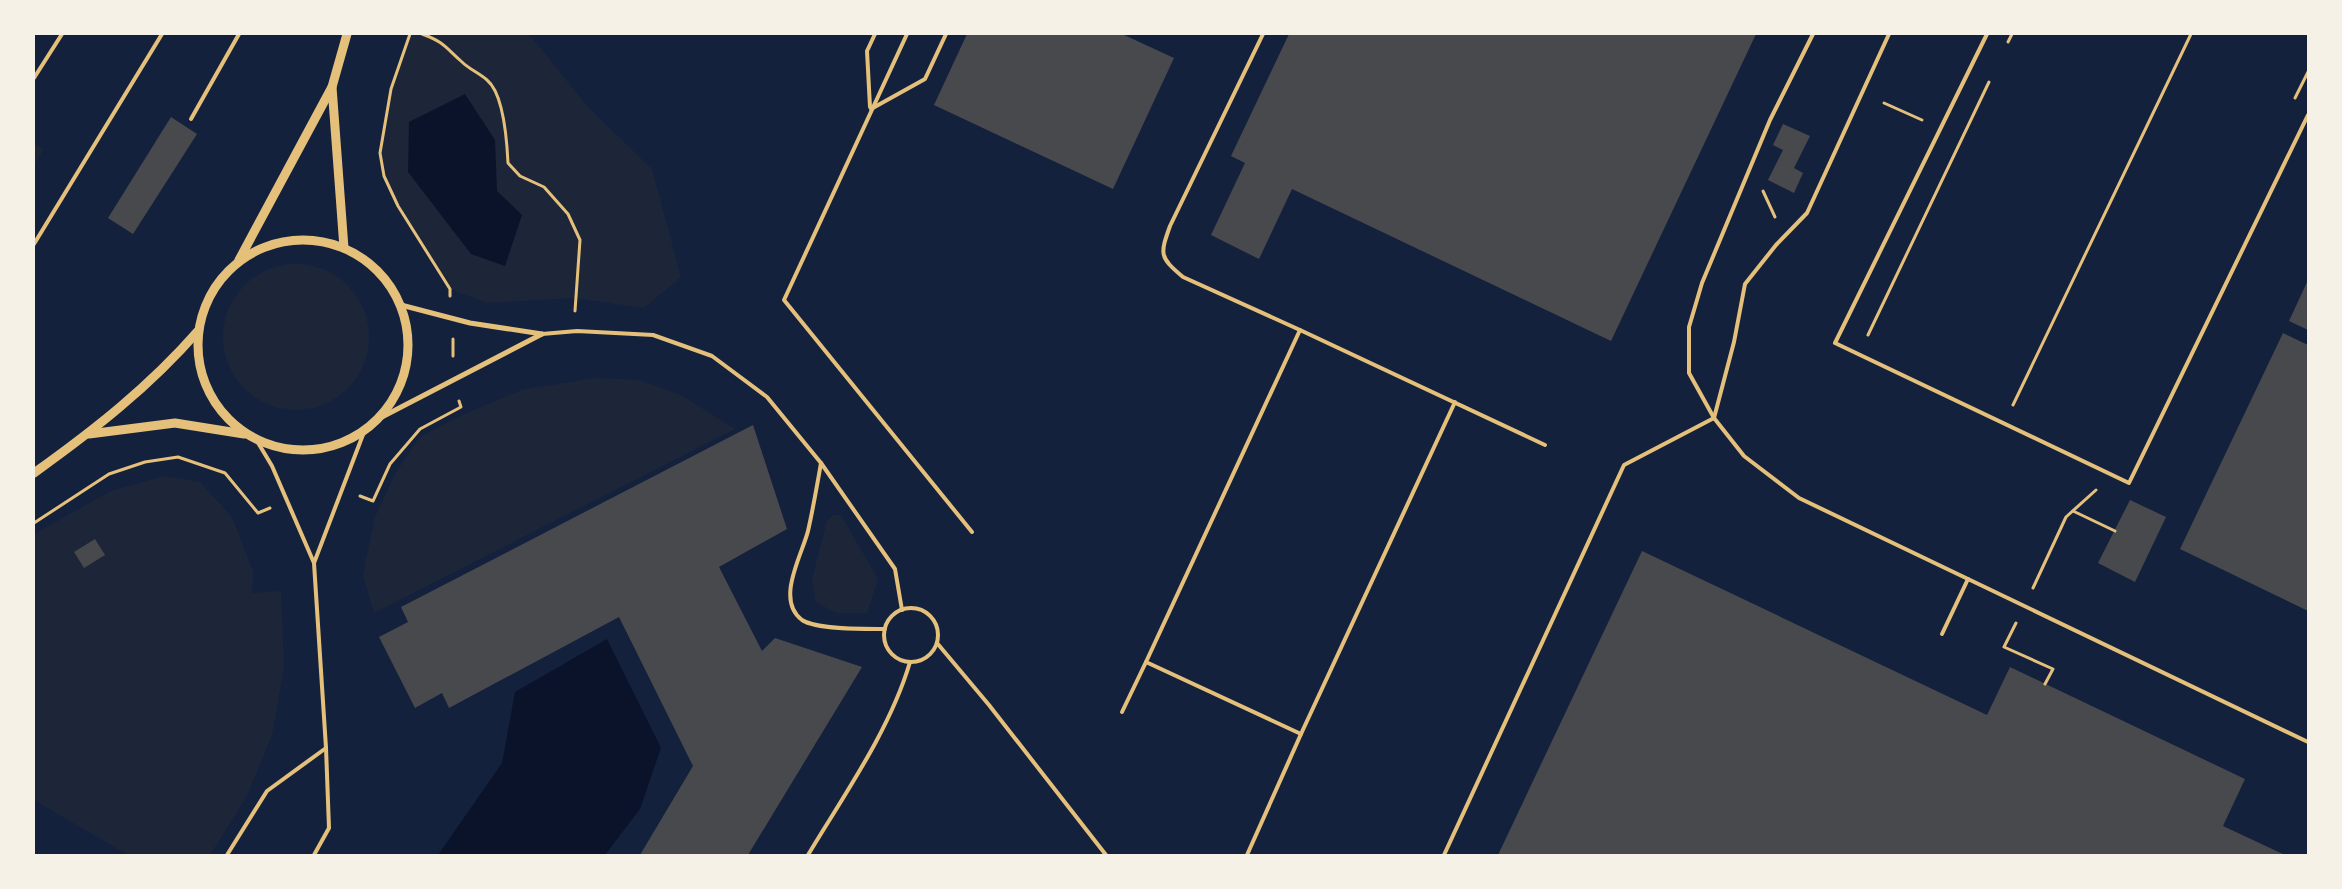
<svg xmlns="http://www.w3.org/2000/svg" width="2342" height="889" viewBox="0 0 2342 889" font-family="'DejaVu Sans',sans-serif">
<style>
.green{fill:#1d2539}
.water{fill:#0b132b}
.building{fill:#48494c}
.lines{fill:none;stroke-linecap:round;stroke-linejoin:round}
.path{stroke:#e5c07b;stroke-width:3}
.service{stroke:#e5c07b;stroke-width:4}
.minor{stroke:#e5c07b;stroke-width:5}
.tertiary{stroke:#e5c07b;stroke-width:9}
</style>
<rect width="100%" height="100%" fill="#14213d"/>
<g class="green">
<polygon points="410,34 529,34 588,107 652,169 681,277 644,308 575,298 487,303 450,289 398,206 384,176 380,153 391,89"/>
<polygon points="34,144 44,149 34,165"/>
<circle cx="296" cy="337" r="73"/>
<polygon points="594,378 639,380 681,395 735,429 374,613 363,575 375,517 395,474 419,438 453,419 521,390"/>
<polygon points="164,476 200,482 232,517 253,572 252,593 281,591 284,667 272,735 247,796 210,855 128,855 34,800 34,534 111,491"/>
<polygon points="833,515 841,515 878,579 867,613 836,613 816,602 812,579 827,521"/>
</g>
<g class="water">
<polygon points="465,94 495,140 497,191 522,215 505,266 471,254 408,172 409,122"/>
<polygon points="607,639 661,748 640,809 605,855 438,855 502,763 515,692"/>
</g>
<g class="building">
<polygon points="967,34 1122,34 1174,58 1113,189 934,105"/>
<polygon points="1289,34 1756,34 1611,341 1292,189 1259,259 1211,235 1245,163 1231,156"/>
<polygon points="171,117 197,134 133,234 108,218"/>
<polygon points="1783,124 1810,136 1794,168 1803,173 1794,193 1768,180 1783,150 1773,145"/>
<polygon points="2308,280 2308,330 2289,321"/>
<polygon points="2283,333 2308,345 2308,611 2180,549"/>
<polygon points="753,425 787,529 719,567 762,651 775,638 862,667 748,855 640,855 693,766 619,617 449,708 442,693 415,708 379,637 408,622 401,607"/>
<polygon points="2130,500 2166,517 2135,582 2098,563"/>
<polygon points="95,539 105,555 84,568 74,552"/>
<polygon points="1642,551 1987,715 2010,667 2245,779 2223,826 2285,855 1498,855"/>
</g>
<g class="lines">
<g class="path">
<polyline points="410,34 391,89 380,153 384,176 398,206 450,289 450,296"/>
<path d="M422,34C444,42 445,47 462,62C469,69 479,73 487,80C504,94 507,142 508,163L520,176L544,187L568,214L580,240L575,311"/>
<polyline points="2008,42 2012,34"/>
<polyline points="2295,98 2308,72"/>
<polyline points="1884,103 1922,120"/>
<polyline points="1763,191 1775,217"/>
<polyline points="1868,335 1989,82"/>
<polyline points="453,356 453,339"/>
<polyline points="2013,405 2191,34"/>
<polyline points="360,496 373,501 390,464 420,429 461,407 459,401"/>
<polyline points="2073,511 2115,531"/>
<polyline points="34,523 109,474 145,462 178,457 225,473 258,513 270,508"/>
<polyline points="2033,588 2066,517 2096,490"/>
<polyline points="2016,623 2004,647 2053,669 2045,684"/>
</g>
<g class="service">
<polyline points="907,34 784,300 972,532"/>
<path d="M1263,34L1170,226C1160,254 1159,257 1183,277L1300,330"/>
<polyline points="1813,34 1770,120 1702,283 1689,327 1689,373 1714,418 1744,456 1799,498 2308,742"/>
<polyline points="1987,34 1835,343 2129,483 2308,115"/>
<polyline points="34,78 62,34"/>
<polyline points="870,107 867,51 875,34"/>
<polyline points="871,109 925,79 946,34"/>
<polyline points="191,119 239,34"/>
<polyline points="34,244 162,34"/>
<polyline points="542,334 577,331 653,335 712,356 767,397 821,463 895,569 902,610"/>
<polyline points="1455,402 1301,734 1146,662 1300,330 1545,445"/>
<polyline points="257,441 272,466 314,563 326,748 329,828 314,855"/>
<path d="M821,463C817,486 813,509 808,531C802,555 775,600 802,620C817,630 867,629 885,629"/>
<polyline points="314,563 364,432"/>
<circle cx="911" cy="635" r="27"/>
<polyline points="1942,634 1968,579"/>
<polyline points="937,643 989,705 1106,855"/>
<polyline points="1122,712 1146,662"/>
<polyline points="227,855 267,791 326,748"/>
<path d="M808,855C844,795 890,730 910,662"/>
<polyline points="1247,855 1301,734"/>
<polyline points="1444,855 1624,465 1714,418 1734,342 1745,284 1776,245 1807,213 1889,34"/>
</g>
<g class="minor">
<polyline points="401,305 470,323 542,334"/>
<polyline points="380,418 542,334"/>
</g>
<g class="tertiary">
<polyline points="332,87 344,248"/>
<circle cx="303" cy="345" r="105"/>
<polyline points="239,260 332,87 347,34"/>
<polyline points="89,434 175,423 244,434"/>
<path d="M34,473C94,430 149,387 198,331"/>
</g>
</g>
<rect width="2342" height="889" fill="none" stroke="#f6f1e7" stroke-width="70"/>
</svg>
